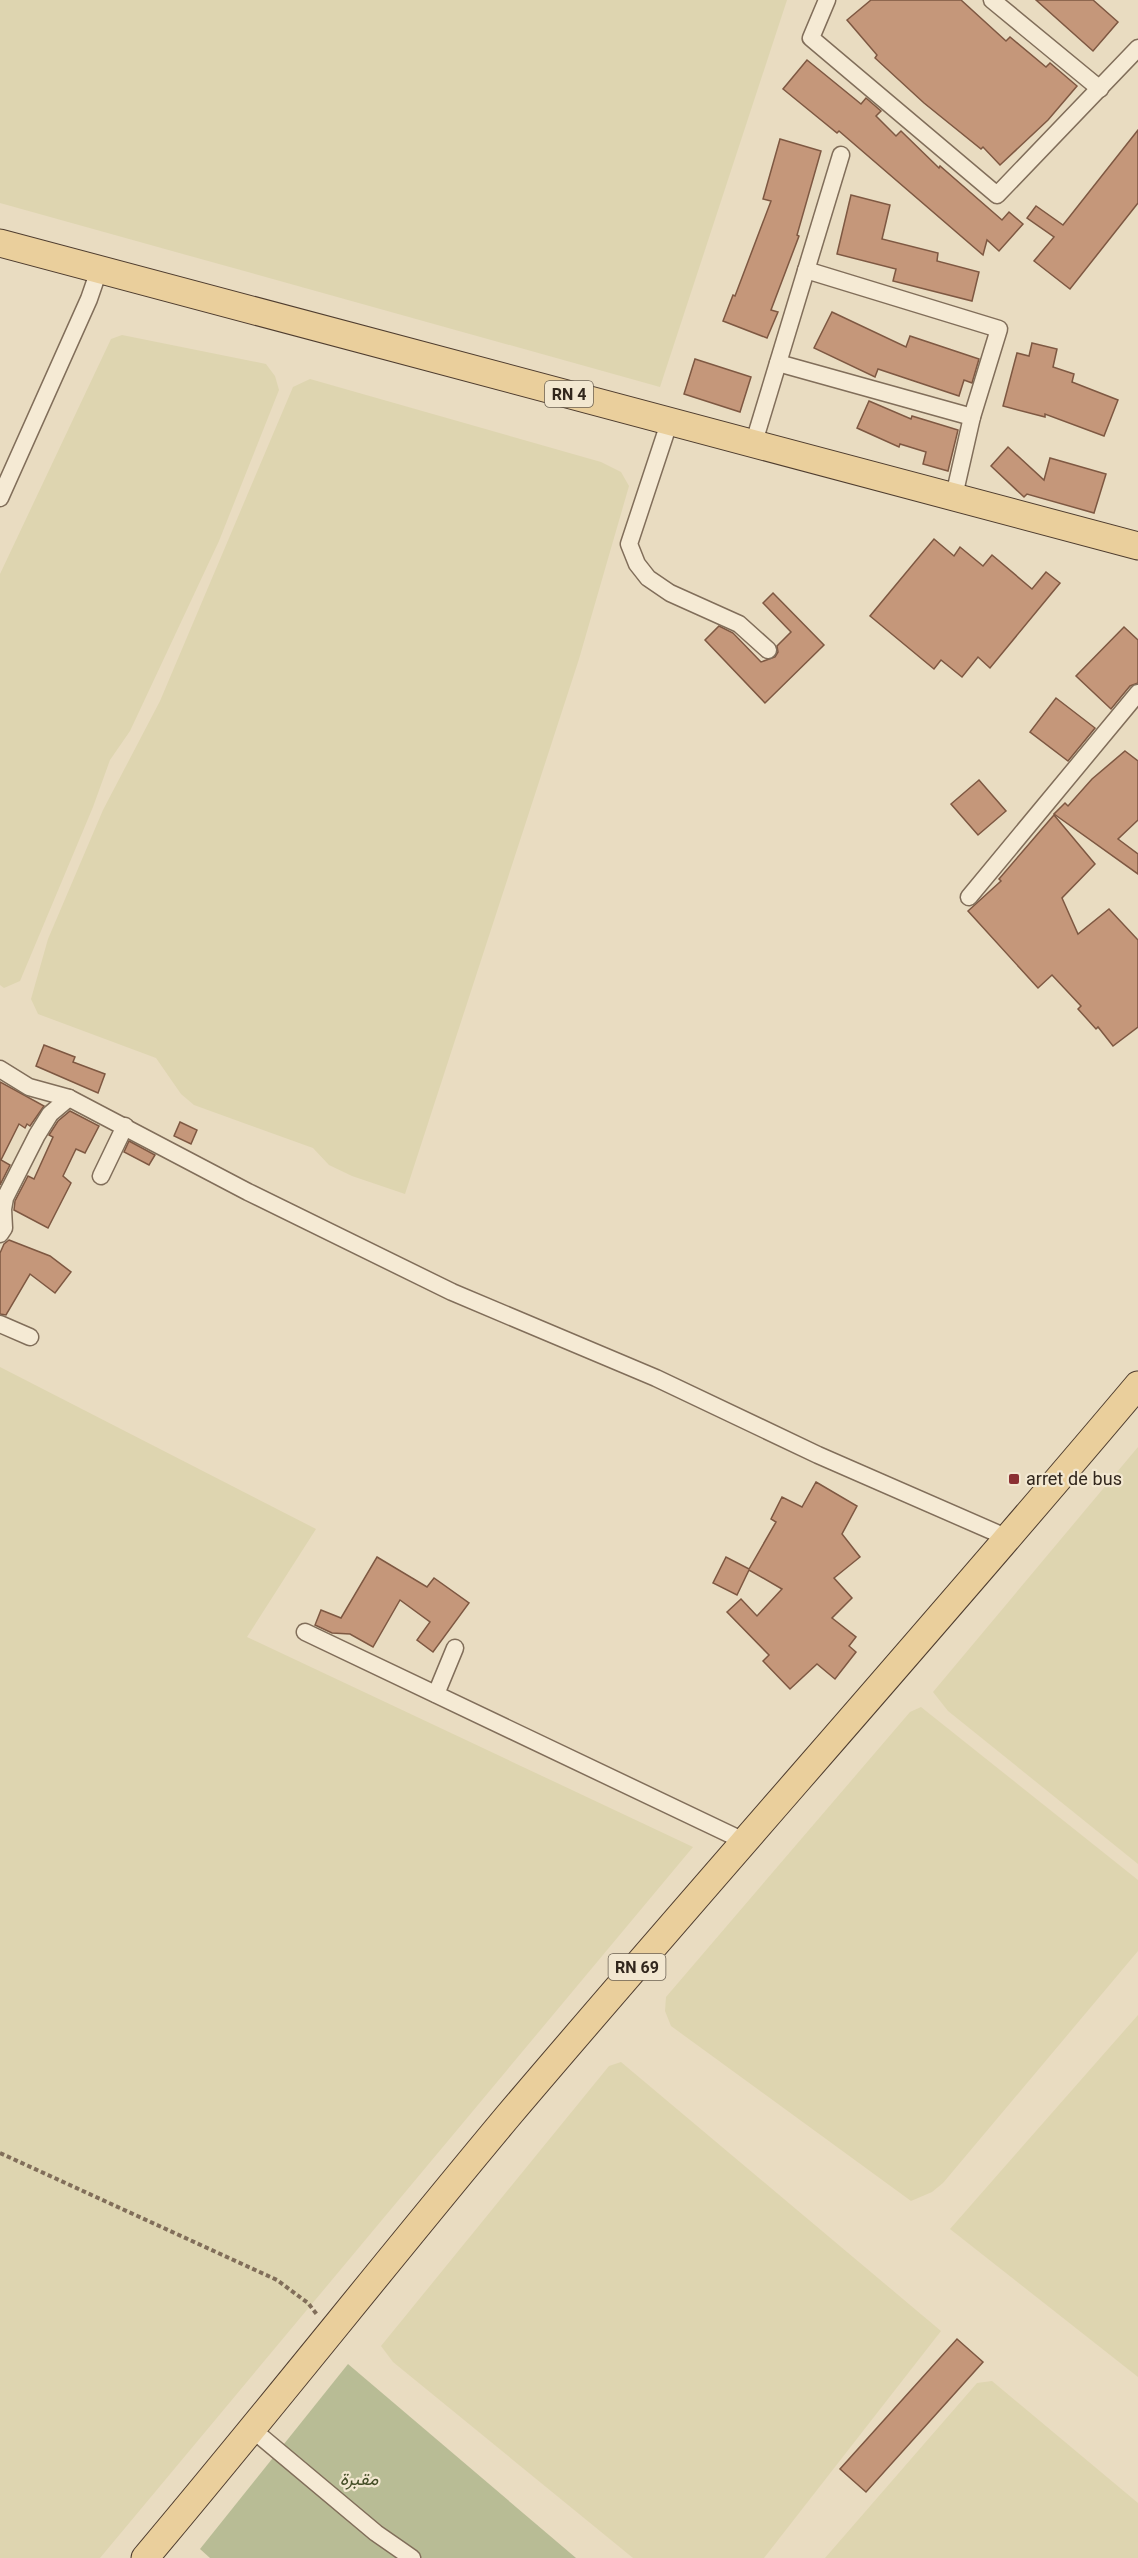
<svg xmlns="http://www.w3.org/2000/svg" width="1138" height="2558" viewBox="0 0 1138 2558" font-family="Georgia,Vazirmatn,serif">
<style>
.farmland{fill:#ded5b0}
.cemetery{fill:#b8bc95}
.building{fill:#c5977a;stroke:#7e5842;stroke-width:1.5}
.lines{fill:none;stroke-linecap:round;stroke-linejoin:round}
.street-casing{stroke:#816e5a;stroke-width:19}
.primary-casing{stroke:#4f3d2f;stroke-width:29}
.path{stroke:#816e5a;stroke-width:4;stroke-dasharray:4.5 3;stroke-linecap:butt}
.street{stroke:#f5ead4;stroke-width:16}
.primary{stroke:#eacf9c;stroke-width:27}
.poi-dot{fill:#8b3033;stroke:#f2e7d0;stroke-width:2}
.labels{text-anchor:middle;stroke-width:4.5;stroke-linejoin:round;paint-order:stroke}
.shield{fill:#f2e7d0;stroke:#6c6153;stroke-width:1.5}
.shield-label{font-size:16px;font-weight:bold;fill:#32271d}
.poi-label{font-size:18px;fill:#32271d;stroke:#f2e7d0;text-anchor:start}
.park-label{font-size:18px;font-style:italic;fill:#444d26;stroke:#f2e7d0}
</style>
<rect width="100%" height="100%" fill="#e9dcc1"/>
<g class="farmland">
<polygon points="0,0 787,0 660,387 0,203"/>
<polygon points="122,335 266,364 275,376 279,390 219,541 130,731 110,760 93,807 20,981 4,988 0,985 0,574 111,339"/>
<polygon points="310,379 601,462 621,472 629,486 579,659 405,1194 352,1176 329,1165 313,1148 194,1105 181,1094 156,1058 38,1014 31,999 48,939 103,810 160,701 293,387"/>
<polygon points="0,1367 316,1529 247,1637 693,1847 100,2558 0,2558"/>
<polygon points="1138,1447 1138,1864 948,1711 933,1692"/>
<polygon points="921,1707 1138,1880 1138,1951 943,2183 932,2192 911,2201 671,2026 665,2011 666,1997 910,1712"/>
<polygon points="1138,2015 1138,2377 950,2229"/>
<polygon points="621,2062 941,2331 764,2558 633,2558 393,2362 381,2346 609,2066"/>
<polygon points="992,2381 1138,2503 1138,2558 825,2558 977,2383"/>
</g>
<polygon class="cemetery" points="348,2364 576,2558 210,2558 200,2549"/>
<g class="building">
<polygon points="871,0 961,0 1006,41 1010,37 1046,67 1050,63 1077,86 1048,120 1000,165 983,147 981,149 924,103 875,58 877,55 847,20"/>
<polygon points="1036,0 1093,0 1118,22 1093,51"/>
<polygon points="807,60 861,104 866,98 881,111 876,116 896,136 901,131 939,168 940,166 1002,220 1009,212 1023,224 999,251 987,240 983,255 839,131 837,133 783,89"/>
<polygon points="1138,130 1138,203 1070,289 1034,261 1054,237 1027,218 1036,206 1063,225"/>
<polygon points="780,139 821,151 797,235 799,236 771,310 778,312 767,338 723,321 733,295 735,296 771,201 763,199"/>
<polygon points="851,195 890,205 882,239 938,253 937,261 979,272 972,301 893,281 896,269 837,254"/>
<polygon points="832,312 906,347 910,336 979,359 972,383 964,380 959,396 878,369 875,377 814,348"/>
<polygon points="1032,343 1057,349 1053,367 1074,374 1072,382 1118,400 1104,436 1045,414 1045,417 1003,406 1017,353 1029,356"/>
<polygon points="695,359 751,377 740,412 684,394"/>
<polygon points="869,401 911,419 912,416 958,430 948,471 923,464 926,452 900,444 899,447 857,428"/>
<polygon points="1008,447 1044,480 1050,458 1106,474 1094,513 1027,494 1024,497 991,466"/>
<polygon points="934,539 954,556 960,547 983,566 992,555 1032,589 1046,572 1060,583 990,668 978,657 962,677 941,660 934,669 870,616"/>
<polygon points="773,593 824,645 765,703 705,640 719,626 733,633 761,662 775,657 778,652 777,646 791,632 763,603"/>
<polygon points="1124,627 1138,640 1138,683 1130,686 1111,709 1076,676"/>
<polygon points="1056,698 1095,728 1068,761 1030,732"/>
<polygon points="1125,751 1138,761 1138,820 1118,839 1138,854 1138,874 1054,814 1065,803 1068,806 1092,779"/>
<polygon points="979,780 1006,811 978,835 951,804"/>
<polygon points="1054,815 1095,864 1062,898 1078,934 1109,909 1138,940 1138,1027 1113,1046 1098,1027 1096,1029 1078,1009 1081,1006 1052,975 1038,988 968,911 1001,881 999,879"/>
<polygon points="44,1045 75,1057 73,1062 105,1074 98,1093 36,1066"/>
<polygon points="0,1082 44,1106 30,1126 27,1124 25,1128 19,1124 1,1160 10,1165 0,1185"/>
<polygon points="70,1111 99,1126 85,1153 76,1149 63,1176 71,1183 48,1228 14,1210 15,1201 28,1176 34,1179 53,1137 49,1135 58,1121"/>
<polygon points="180,1122 197,1130 191,1144 174,1136"/>
<polygon points="129,1141 155,1155 149,1165 124,1152"/>
<polygon points="9,1240 50,1256 71,1272 55,1293 30,1274 6,1315 0,1314 0,1253 4,1244"/>
<polygon points="816,1482 857,1506 842,1534 860,1557 834,1578 852,1598 832,1618 856,1637 849,1646 856,1652 835,1679 817,1664 790,1689 763,1661 769,1655 727,1612 741,1599 757,1616 782,1589 749,1570 737,1595 713,1583 726,1557 749,1569 776,1522 771,1519 782,1497 802,1507"/>
<polygon points="377,1557 427,1587 434,1578 469,1603 433,1652 417,1640 430,1622 400,1600 373,1647 350,1634 332,1633 315,1625 321,1610 341,1618"/>
<polygon points="957,2339 983,2362 866,2492 840,2469"/>
</g>
<g class="lines">
<g class="street-casing">
<g id="street">
<polyline points="827,0 811,38 997,195 1138,48"/>
<polyline points="992,0 1100,89"/>
<polyline points="806,270 999,329 972,417 954,496"/>
<polyline points="778,363 972,417"/>
<polyline points="670,420 629,544 637,564 648,578 670,593 739,624 768,650"/>
<polyline points="754,442 841,155"/>
<polyline points="0,498 89,299 99,270"/>
<polyline points="969,897 1138,693"/>
<polyline points="0,1069 29,1087 69,1098 248,1192 452,1292 656,1378 818,1455 1008,1538"/>
<polyline points="101,1176 125,1126"/>
<polyline points="0,1234 4,1228 3,1209 5,1198 37,1135 50,1114 69,1098"/>
<polyline points="0,1324 30,1337"/>
<polyline points="305,1632 746,1842"/>
<polyline points="436,1694 455,1648"/>
<polyline points="253,2430 376,2533 412,2558"/>
</g>
</g>
<g class="primary-casing">
<g id="primary">
<polyline points="0,243 1138,546"/>
<path d="M145,2558C268,2412 386,2262 508,2116C716,1871 931,1631 1138,1385"/>
</g>
</g>
<polyline class="path" points="0,2153 277,2280 308,2303 318,2316"/>
<use href="#street" class="street"/>
<use href="#primary" class="primary"/>
</g>
<rect class="poi-dot" x="1008" y="1473" width="12" height="12" rx="3"/>
<g class="labels">
<g class="shield">
<rect x="545" y="381" width="48" height="26" rx="4.5"/>
<rect x="608.5" y="1954" width="57" height="26" rx="4.5"/>
</g>
<g class="shield-label">
<text x="569" y="400">RN 4</text>
<text x="637" y="1973">RN 69</text>
</g>
<g class="poi-label">
<text x="1026" y="1485">arret de bus</text>
</g>
<g class="park-label">
<text x="359" y="2485">مقبرة</text>
</g>
</g>
</svg>
